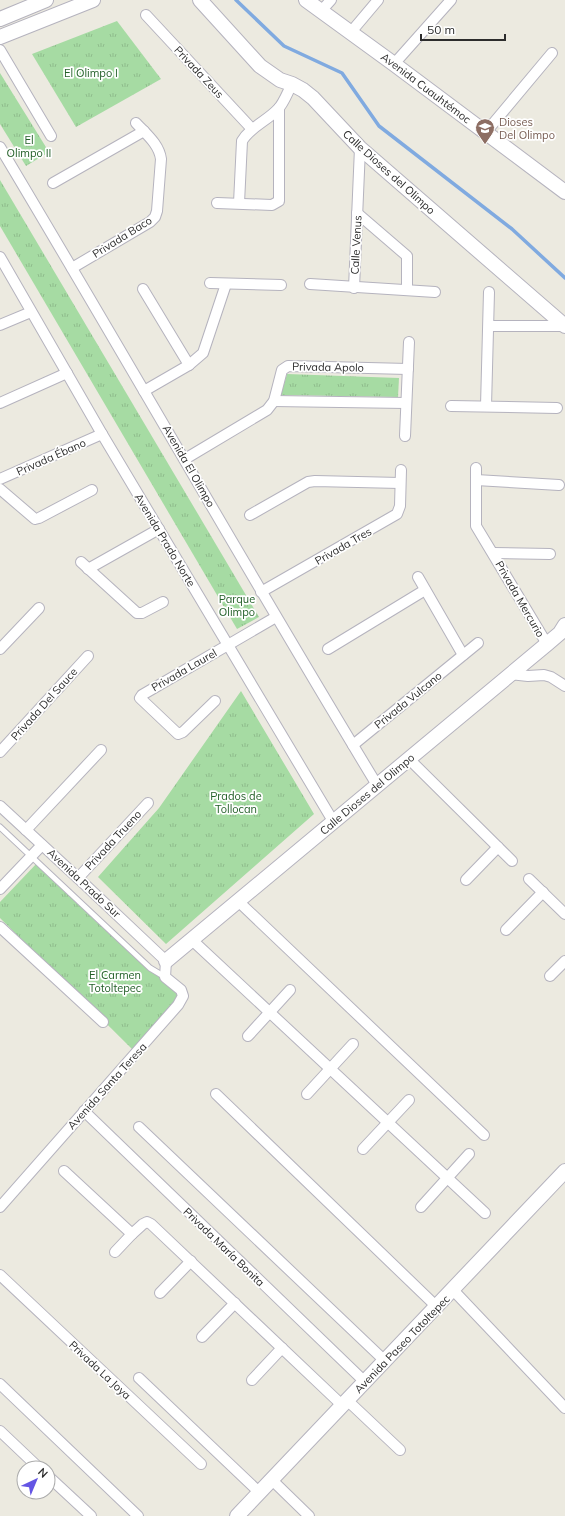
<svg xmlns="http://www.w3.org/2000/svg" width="565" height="1516" viewBox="0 0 565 1516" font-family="Mulish,sans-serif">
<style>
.grass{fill:url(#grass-tufts)}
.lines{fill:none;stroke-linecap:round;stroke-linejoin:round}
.stream{stroke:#80aae0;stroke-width:3.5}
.lane-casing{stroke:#b5b3be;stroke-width:7}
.street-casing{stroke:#b5b3be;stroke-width:12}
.secondary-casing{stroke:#b5b3be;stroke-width:16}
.lane{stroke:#fff;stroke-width:5}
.street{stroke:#fff;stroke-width:10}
.secondary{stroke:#fff;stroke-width:14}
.labels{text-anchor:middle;stroke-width:3.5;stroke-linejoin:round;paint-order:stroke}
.street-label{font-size:11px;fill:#2c2c2c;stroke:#fff}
.park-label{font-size:11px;fill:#246029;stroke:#fff}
.education-label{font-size:11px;fill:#785e54;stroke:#fff;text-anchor:start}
</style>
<defs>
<pattern id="grass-tufts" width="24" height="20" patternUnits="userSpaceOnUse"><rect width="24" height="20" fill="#a6dba3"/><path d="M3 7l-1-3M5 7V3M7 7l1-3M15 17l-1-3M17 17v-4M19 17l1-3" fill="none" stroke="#8fbc8c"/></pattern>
</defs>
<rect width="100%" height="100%" fill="#eceae0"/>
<g class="grass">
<polygon points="117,21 161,79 76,127 32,54"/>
<polygon points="0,73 49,152 26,166 0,124"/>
<polygon points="0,180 259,617 237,629 0,226"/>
<polygon points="287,374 399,378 398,397 281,395"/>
<polygon points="241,691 314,814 166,944 98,877 159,808"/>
<polygon points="38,862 183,996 132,1049 0,918 0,902"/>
</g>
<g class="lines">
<polyline class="stream" points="236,0 284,46 342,73 379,126 512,229 565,278"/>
<g class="lane-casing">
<polyline id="lane" points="0,827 150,968 165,977"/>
</g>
<g class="street-casing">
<g id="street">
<polyline points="322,10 331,0"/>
<polyline points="146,15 252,129"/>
<polyline points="351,32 378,0"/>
<polyline points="0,50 51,136"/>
<polyline points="394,64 451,0"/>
<polyline points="486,132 552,53"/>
<path d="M0,147C127,359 249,574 377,785"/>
<polyline points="53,183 144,131"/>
<polyline points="217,203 272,205 279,201 279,108"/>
<path d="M239,203L242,141C250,127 267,121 278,109C284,103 288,91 292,84"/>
<polyline points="357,213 407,256 407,290"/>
<polyline points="0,257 102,434 333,821"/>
<path d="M72,268L150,222L155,217L157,211L161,159C159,144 146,134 136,123"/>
<polyline points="210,283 281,285"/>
<polyline points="310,284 435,292"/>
<polyline points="354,288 360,148"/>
<polyline points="143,289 189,365"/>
<polyline points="0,325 31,312"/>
<polyline points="489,326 565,326"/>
<polyline points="144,391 189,365 203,353 226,284"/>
<polyline points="274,401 406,403"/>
<polyline points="0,403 67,373"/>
<polyline points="451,406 557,408"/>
<polyline points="486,406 489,292"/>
<polyline points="405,436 409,342"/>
<polyline points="185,459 267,410 274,401 282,370 288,366 408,369"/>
<polyline points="476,468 476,526 547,644"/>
<polyline points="0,479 102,434"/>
<polyline points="476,480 559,485"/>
<polyline points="0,489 35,519 39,518 92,490"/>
<polyline points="250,515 308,482 315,481 400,483"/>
<polyline points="493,553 550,554"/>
<polyline points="81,562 137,613 142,613 163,602"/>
<polyline points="88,569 159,529"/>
<polyline points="418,577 463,655"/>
<polyline points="261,592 397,514 400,506 401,470"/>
<polyline points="0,649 39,608"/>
<polyline points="328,649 425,590"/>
<polyline points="510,674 528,676 544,675 551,677 565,686"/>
<polyline points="215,701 183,732 178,734 140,698 142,695 276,617"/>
<polyline points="353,745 478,643"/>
<polyline points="0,752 88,656"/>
<polyline points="409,759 512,861"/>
<polyline points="0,806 78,878 166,961 165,977 181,990 183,996 178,1005 0,1207"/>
<polyline points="26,830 101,750"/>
<polyline points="78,878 148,803"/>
<polyline points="529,879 565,914"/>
<polyline points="466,880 498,847"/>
<polyline points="0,889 42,845"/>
<polyline points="239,902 484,1135"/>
<polyline points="0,927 103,1022"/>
<polyline points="506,930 543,892"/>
<polyline points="192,940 485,1213"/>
<polyline points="550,976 565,961"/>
<polyline points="248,1036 290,990"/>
<polyline points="216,1094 437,1307"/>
<polyline points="307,1094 353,1044"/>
<polyline points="84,1111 365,1382"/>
<polyline points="139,1127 385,1361"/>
<polyline points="363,1149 409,1100"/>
<polyline points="64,1171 132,1234 143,1224 147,1222 151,1224 343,1406"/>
<polyline points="421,1207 469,1154"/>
<polyline points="115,1252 132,1234"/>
<polyline points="0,1275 201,1464"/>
<polyline points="453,1290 565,1408"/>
<polyline points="160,1293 191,1261"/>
<polyline points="202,1337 235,1303"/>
<polyline points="139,1378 260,1493"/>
<polyline points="252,1380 282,1348"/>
<polyline points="0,1384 138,1516"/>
<polyline points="348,1401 400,1450"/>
<polyline points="0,1431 39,1468"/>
<polyline points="48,1476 91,1516"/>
<polyline points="272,1480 309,1516"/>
</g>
</g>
<g class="secondary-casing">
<g id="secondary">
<polyline points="200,0 260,66 280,80 292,84 303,90 313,98 360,148 565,326"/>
<polyline points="306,0 394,64 565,192"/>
<polyline points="0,19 46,0"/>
<polyline points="0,37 93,0"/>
<polyline points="166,961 547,644 560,633 565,625"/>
<polyline points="237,1516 565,1171"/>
</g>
</g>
<use href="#lane" class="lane"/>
<use href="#street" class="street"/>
<use href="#secondary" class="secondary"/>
</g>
<defs>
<g id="school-pin" transform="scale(1)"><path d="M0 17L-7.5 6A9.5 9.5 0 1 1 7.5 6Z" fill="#8d6e63" stroke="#fff"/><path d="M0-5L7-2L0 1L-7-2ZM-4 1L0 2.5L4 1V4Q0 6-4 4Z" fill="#fff"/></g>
</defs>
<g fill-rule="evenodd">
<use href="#school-pin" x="485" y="128"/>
</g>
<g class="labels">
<g class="street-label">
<text transform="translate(199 72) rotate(47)" y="4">Privada Zeus</text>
<text transform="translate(426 88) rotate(37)" y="4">Avenida Cuauhtémoc</text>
<text transform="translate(389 172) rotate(42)" y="4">Calle Dioses del Olimpo</text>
<text transform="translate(122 237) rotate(-32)" y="4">Privada Baco</text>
<text transform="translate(356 245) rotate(-87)" y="4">Calle Venus</text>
<text transform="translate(328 367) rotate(1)" y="4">Privada Apolo</text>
<text transform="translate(51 457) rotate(-24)" y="4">Privada Ébano</text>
<text transform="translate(189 466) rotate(60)" y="4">Avenida El Olimpo</text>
<text transform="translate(165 540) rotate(59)" y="4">Avenida Prado Norte</text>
<text transform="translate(343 546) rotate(-30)" y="4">Privada Tres</text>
<text transform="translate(520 599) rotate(60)" y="4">Privada Mercurio</text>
<text transform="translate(184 670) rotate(-30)" y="4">Privada Laurel</text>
<text transform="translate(408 700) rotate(-39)" y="4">Privada Vulcano</text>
<text transform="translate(44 704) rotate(-48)" y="4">Privada Del Sauce</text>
<text transform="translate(367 794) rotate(-40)" y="4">Calle Dioses del Olimpo</text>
<text transform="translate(113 840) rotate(-47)" y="4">Privada Trueno</text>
<text transform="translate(84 883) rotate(43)" y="4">Avenida Prado Sur</text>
<text transform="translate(107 1086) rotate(-48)" y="4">Avenida Santa Teresa</text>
<text transform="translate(224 1247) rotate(44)" y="4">Privada María Bonita</text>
<text transform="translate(402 1344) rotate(-46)" y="4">Avenida Paseo Totoltepec</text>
<text transform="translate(100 1370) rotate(43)" y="4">Privada La Joya</text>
</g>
<g class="park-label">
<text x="91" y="77">El Olimpo I</text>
<text x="29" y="144">El<tspan x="29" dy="13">Olimpo II</tspan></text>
<text x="237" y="603">Parque<tspan x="237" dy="13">Olimpo</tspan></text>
<text x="236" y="800">Prados de<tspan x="236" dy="13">Tollocan</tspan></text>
<text x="115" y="979">El Carmen<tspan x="115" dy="13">Totoltepec</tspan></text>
</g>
<g class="education-label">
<text x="499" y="126">Dioses<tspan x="499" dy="13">Del Olimpo</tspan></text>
</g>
</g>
<g transform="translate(36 1480) rotate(44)"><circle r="19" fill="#ffffff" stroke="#ababab"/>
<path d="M0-3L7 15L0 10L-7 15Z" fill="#6455e4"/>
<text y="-6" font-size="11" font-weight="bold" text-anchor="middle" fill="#2c2c2c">N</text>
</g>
<path d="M421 34v6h84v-6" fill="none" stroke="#2c2c2c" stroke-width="2"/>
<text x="427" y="34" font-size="12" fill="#2c2c2c" stroke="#ffffff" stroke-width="3" paint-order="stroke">50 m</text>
</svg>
